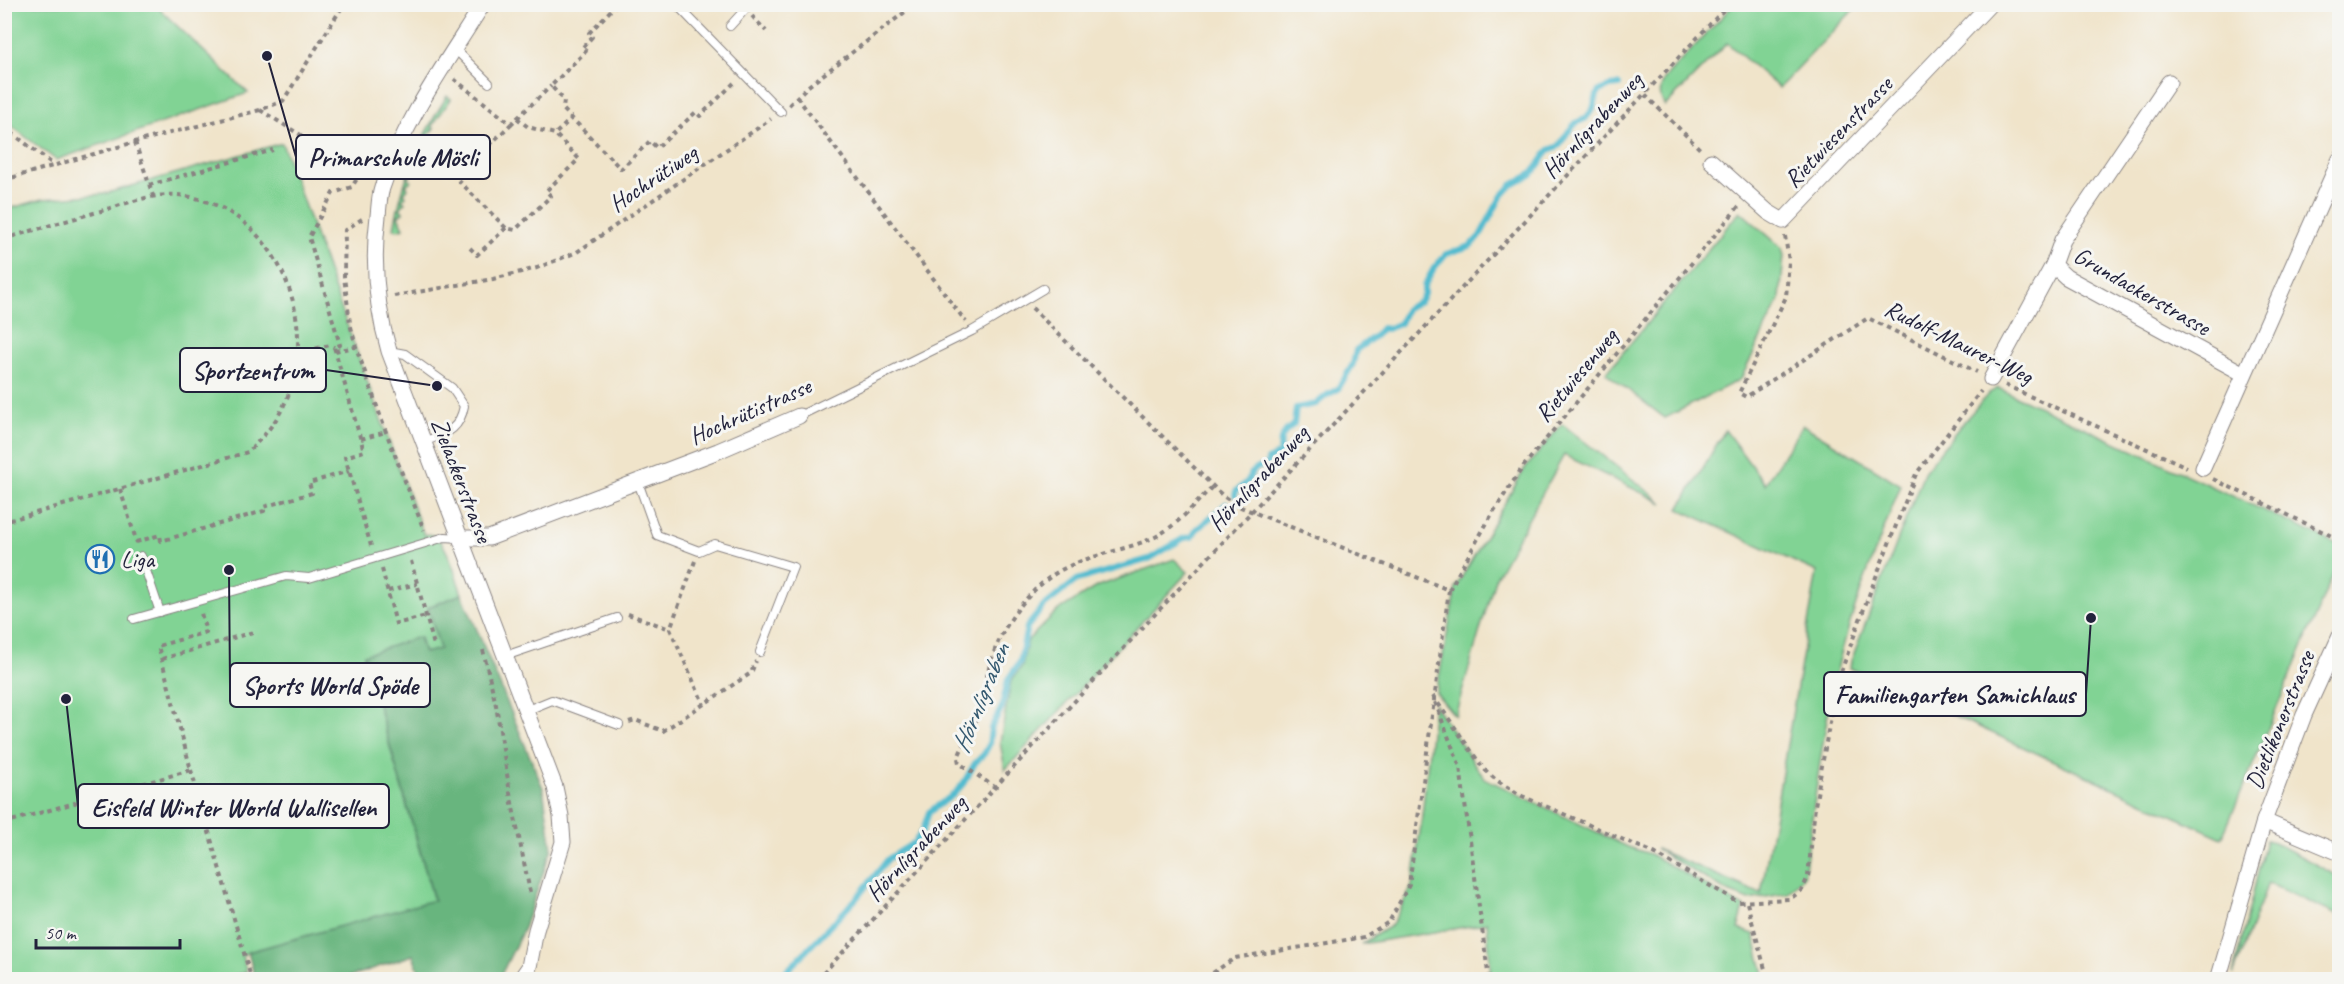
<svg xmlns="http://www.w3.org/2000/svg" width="2344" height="984" viewBox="0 0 2344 984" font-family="Caveat,sans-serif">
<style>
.green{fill:#81d394;stroke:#527a68;stroke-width:1.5}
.forest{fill:#68b57e;stroke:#456c5c;stroke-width:1.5}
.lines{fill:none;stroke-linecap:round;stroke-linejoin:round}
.stream{stroke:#52bbcf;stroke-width:6}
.lane-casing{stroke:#898382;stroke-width:10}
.street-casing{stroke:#898382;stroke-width:17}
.path{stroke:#898382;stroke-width:4;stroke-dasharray:4.5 4.5;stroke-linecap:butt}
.lane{stroke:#fff;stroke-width:8}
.street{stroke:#fff;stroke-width:15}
.labels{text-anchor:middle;stroke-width:6;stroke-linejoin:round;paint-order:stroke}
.street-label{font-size:24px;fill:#22223b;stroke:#f6f6f2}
.poi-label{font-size:24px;fill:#22223b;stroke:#f6f6f2;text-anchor:start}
.water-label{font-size:26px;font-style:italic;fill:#33586f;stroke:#f6f6f2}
.leader{fill:none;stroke:#22223b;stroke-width:2}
.callout-dot{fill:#22223b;stroke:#f6f6f2;stroke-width:2}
.callout{fill:#f6f6f2;stroke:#22223b;stroke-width:2}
.callout-label{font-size:26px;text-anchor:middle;font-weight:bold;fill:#22223b}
</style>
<rect width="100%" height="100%" fill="#f6f6f2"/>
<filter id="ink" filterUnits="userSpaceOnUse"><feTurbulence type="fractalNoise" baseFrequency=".0167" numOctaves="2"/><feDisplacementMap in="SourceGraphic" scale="12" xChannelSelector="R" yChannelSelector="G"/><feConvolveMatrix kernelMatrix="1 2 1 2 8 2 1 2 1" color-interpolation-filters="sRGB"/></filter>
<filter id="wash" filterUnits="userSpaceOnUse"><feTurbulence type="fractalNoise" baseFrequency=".008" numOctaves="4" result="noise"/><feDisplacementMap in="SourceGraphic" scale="24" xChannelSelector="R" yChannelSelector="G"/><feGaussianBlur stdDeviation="1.35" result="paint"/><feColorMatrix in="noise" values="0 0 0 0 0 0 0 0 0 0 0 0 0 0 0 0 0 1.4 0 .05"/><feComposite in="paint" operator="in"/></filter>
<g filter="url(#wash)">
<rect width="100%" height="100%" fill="#f0e4ca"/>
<g class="green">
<polygon points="4,5 155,5 248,93 56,160 5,121"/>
<path d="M1733,5V4L1858,5L1779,88L1727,43L1665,106C1658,96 1660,90 1664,79Z"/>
<path d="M447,96L451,99L432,126L434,128L425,138L427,141L418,150L421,153L410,170L413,173L408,178L411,181L406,185L408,188L404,193L406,196L402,200L405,203L400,208L403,212L398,216L404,228L397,230L394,228C404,174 418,142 447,96Z"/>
<path d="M282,143C330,274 374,405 424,535C445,527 456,579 462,594L428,607L440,649L424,654L420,637L364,656L434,901L248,952L242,956L247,972L220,979H5V210L43,199L104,194Z"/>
<polygon points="1740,211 1782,248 1784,256 1780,298 1741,379 1665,418 1606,373"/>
<polygon points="1998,388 2339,545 2339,560 2222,838 1850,668 1851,661 1924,472 1960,426 1989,393"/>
<polygon points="1562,424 1663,503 1564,455 1495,579 1455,716 1436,693 1456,587 1524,470"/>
<path d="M1803,425L1901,485C1877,547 1851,609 1836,674C1821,741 1814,809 1804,876L1788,893L1749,900L1728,892L1656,849L1761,894L1817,572L1679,509L1725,430L1765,484Z"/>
<polygon points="1174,559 1188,572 1005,770 1000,742 1011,681 1022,666 1028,640 1057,611 1096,587"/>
<polygon points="1434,704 1484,778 1628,847 1650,854 1744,907 1738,929 1754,934 1765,979 1491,979 1487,922 1477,925 1361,944 1392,925 1412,886 1421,825"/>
<polygon points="2266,840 2274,842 2339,877 2339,916 2268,883 2233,975"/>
</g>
<polygon class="forest" points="462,594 543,788 552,848 524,928 499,979 422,979 413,955 343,979 253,979 255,979 248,952 434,900 364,655 419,637 424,653 440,649 428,607"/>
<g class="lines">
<g class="stream">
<polyline points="1235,495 1236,491 1248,481 1251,474 1257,468 1267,465 1268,460 1280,453 1281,439 1286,431 1294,424 1296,408 1316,404 1327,395 1338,389 1353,364 1356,350 1375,336 1382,328 1387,329 1400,323 1406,309 1420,301 1424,294 1424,286 1434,268 1446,254 1470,246 1480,236 1501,197 1512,185 1532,174 1549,150 1559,146 1568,132 1576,123 1586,118 1593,109 1598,92 1610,86 1619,85"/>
<polyline points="778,980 856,899 888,859 915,842 923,830 929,812 953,795 963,784 975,763 984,754 989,745 991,728 1002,707 1008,679 1020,662 1027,627 1044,606 1077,580 1149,559 1184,538 1192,537 1196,530 1226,504"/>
</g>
</g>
</g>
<g filter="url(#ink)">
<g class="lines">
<g class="lane-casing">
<g id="lane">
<polyline points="676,4 781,112"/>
<polyline points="730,26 750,4"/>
<polyline points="455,49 489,83"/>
<path d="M389,351L405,354L452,388L464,406C459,432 445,433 423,442"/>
<polyline points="799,416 972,331 1043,289"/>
<polyline points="638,482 657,535 699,551 715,544 793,567 760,652"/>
<polyline points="141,556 160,612"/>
<polyline points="134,619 286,576 309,578 445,537 460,538"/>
<polyline points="505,656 617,618"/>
<polyline points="525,711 552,700 619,725"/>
</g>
</g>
<g class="street-casing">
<g id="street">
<path d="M483,4C446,63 403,122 382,188C379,197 379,207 378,216C372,262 376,306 389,351L555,787L561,816L563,842L536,930L529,967L520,980"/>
<polyline points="2169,82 2062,240 2053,265 2066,277 2244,374"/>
<polyline points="1711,161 1768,212 1783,221 1990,4"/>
<polyline points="1991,379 2053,265"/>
<polyline points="2203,468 2340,159"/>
<polyline points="460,538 489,538 718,451 799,416"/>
<polyline points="2264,821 2340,853"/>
<polyline points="2218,980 2264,821 2304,715 2340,636"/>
</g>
</g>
<g class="path">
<polyline points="611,4 614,7 589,33 592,37 582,48 586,51 551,86 564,100 563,109 621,169 650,141 657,148 696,112 700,116 736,81"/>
<polyline points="752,16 766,31"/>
<polyline points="454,79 511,124 551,86"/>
<polyline points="1645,95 1700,149"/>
<polyline points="797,97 966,322"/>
<polyline points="789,105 807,87 905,12 911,4"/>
<polyline points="260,110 361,172 369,174"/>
<polyline points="517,118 528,127 555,134"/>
<polyline points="4,127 54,165"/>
<polyline points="135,142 153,196"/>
<polyline points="439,161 506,228 515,230 551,196 546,191 579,159 555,134 572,118"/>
<polyline points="361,172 352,187 333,193 309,237 340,345 334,347 364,451 345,457 371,546"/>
<polyline points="457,177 511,124"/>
<polyline points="4,180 135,142 260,110 283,101 344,4"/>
<polyline points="149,185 273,150"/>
<polyline points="362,219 345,230 344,277 350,323 356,347 386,432 424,530"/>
<polyline points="1785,236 1789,261 1786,297 1739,393 1746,397 1868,318 1977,372"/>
<path d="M4,239C37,229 69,220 101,211C128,203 158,191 186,196C278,212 323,324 284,405C275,424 263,437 248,452L4,522"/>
<polyline points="470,248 477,255 506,228"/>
<polyline points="394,296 493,279 537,268 577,252 771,119"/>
<polyline points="1032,308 1223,496 1238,506 1449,590 1409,885 1389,922 1364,937 1235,958 1202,980"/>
<polyline points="335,351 356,347"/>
<polyline points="298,353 330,345 334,347"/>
<polyline points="2005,385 2187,467"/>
<polyline points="361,439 386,432"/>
<polyline points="2213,479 2340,540"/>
<polyline points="120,489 137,543"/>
<polyline points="136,542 160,535 161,541 264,511 263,507 312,493 309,483 349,471"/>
<polyline points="411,561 434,645"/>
<polyline points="695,561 670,629 704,705"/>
<polyline points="382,569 396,624 426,616"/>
<polyline points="1449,590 1492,514 1522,468 1739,206"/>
<polyline points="388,591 417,584"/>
<polyline points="628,614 670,629"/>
<polyline points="483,650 496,705 510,793 530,892"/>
<polyline points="162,659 253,632"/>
<polyline points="1433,696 1483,768 1496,780 1522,796 1654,853 1738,902 1790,899 1802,890 1808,877 1815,806 1828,731 1842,669 1869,595 1916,474 1981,391"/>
<polyline points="1435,702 1460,767 1489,980"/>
<polyline points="629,722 635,720 663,731 751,673 756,661"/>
<polyline points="191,770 250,974 233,980"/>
<path d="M996,788L959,763L958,758C963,744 972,731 977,717C983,697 986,675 993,655C1004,623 1028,591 1056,573C1087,554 1123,552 1155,537C1178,525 1195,504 1213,486"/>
<polyline points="4,823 191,770 158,646 206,632 201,613"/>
<polyline points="1747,903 1768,980"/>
<polyline points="817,980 1159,610 1729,4"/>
</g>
<use href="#lane" class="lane"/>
<use href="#street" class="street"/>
</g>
</g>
<defs>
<g id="restaurant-ring" transform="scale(1.5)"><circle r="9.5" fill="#f6f6f2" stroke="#1f6fb2" stroke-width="1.5"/><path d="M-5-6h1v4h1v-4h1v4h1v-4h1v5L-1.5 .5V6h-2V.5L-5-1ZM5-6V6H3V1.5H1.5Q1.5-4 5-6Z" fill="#1f6fb2"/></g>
</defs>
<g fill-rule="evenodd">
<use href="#restaurant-ring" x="100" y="559"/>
</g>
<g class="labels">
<g class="street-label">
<text transform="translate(1592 125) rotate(-47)" y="8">Hörnligrabenweg</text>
<text transform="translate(1838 132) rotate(-46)" y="8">Rietwiesenstrasse</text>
<text transform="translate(653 178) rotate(-34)" y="8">Hochrütiweg</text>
<text transform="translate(2142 291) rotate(30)" y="8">Grundackerstrasse</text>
<text transform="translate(1959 342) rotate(26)" y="8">Rudolf-Maurer-Weg</text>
<text transform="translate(1576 375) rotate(-50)" y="8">Rietwiesenweg</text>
<text transform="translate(750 411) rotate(-24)" y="8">Hochrütistrasse</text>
<text transform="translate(1258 478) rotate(-47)" y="8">Hörnligrabenweg</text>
<text transform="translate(462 480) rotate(69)" y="8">Zielackerstrasse</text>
<text transform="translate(2280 720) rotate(-68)" y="8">Dietlikonerstrasse</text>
<text transform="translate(916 848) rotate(-47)" y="8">Hörnligrabenweg</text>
</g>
<g class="poi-label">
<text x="121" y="567">Liga</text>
</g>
<g class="water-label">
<text transform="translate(980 698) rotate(-68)" y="9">Hörnligraben</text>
</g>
</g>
<path class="leader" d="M267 56L296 157M437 386L326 370M229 570L230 685M2091 618L2086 694M66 699L78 806"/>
<g class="callout-dot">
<circle cx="267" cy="56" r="6"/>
<circle cx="437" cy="386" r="6"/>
<circle cx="229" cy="570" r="6"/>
<circle cx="2091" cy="618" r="6"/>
<circle cx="66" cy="699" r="6"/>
</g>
<g class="callout">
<rect x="296" y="135" width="194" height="44" rx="6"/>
<rect x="180" y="348" width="146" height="44" rx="6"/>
<rect x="230" y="663" width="200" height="44" rx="6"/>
<rect x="1824" y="672" width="262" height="44" rx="6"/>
<rect x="78" y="784" width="311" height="44" rx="6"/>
</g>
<g class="callout-label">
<text x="393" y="166">Primarschule Mösli</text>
<text x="253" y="379">Sportzentrum</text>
<text x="330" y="694">Sports World Spöde</text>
<text x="1955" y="703">Familiengarten Samichlaus</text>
<text x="234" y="816">Eisfeld Winter World Wallisellen</text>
</g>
<rect width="2344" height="984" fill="none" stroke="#f6f6f2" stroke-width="24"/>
<path d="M36 939v9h144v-9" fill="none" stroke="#22223b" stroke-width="3"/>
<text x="45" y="939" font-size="18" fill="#22223b" stroke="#f6f6f2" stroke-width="4.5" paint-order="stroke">50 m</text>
</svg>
